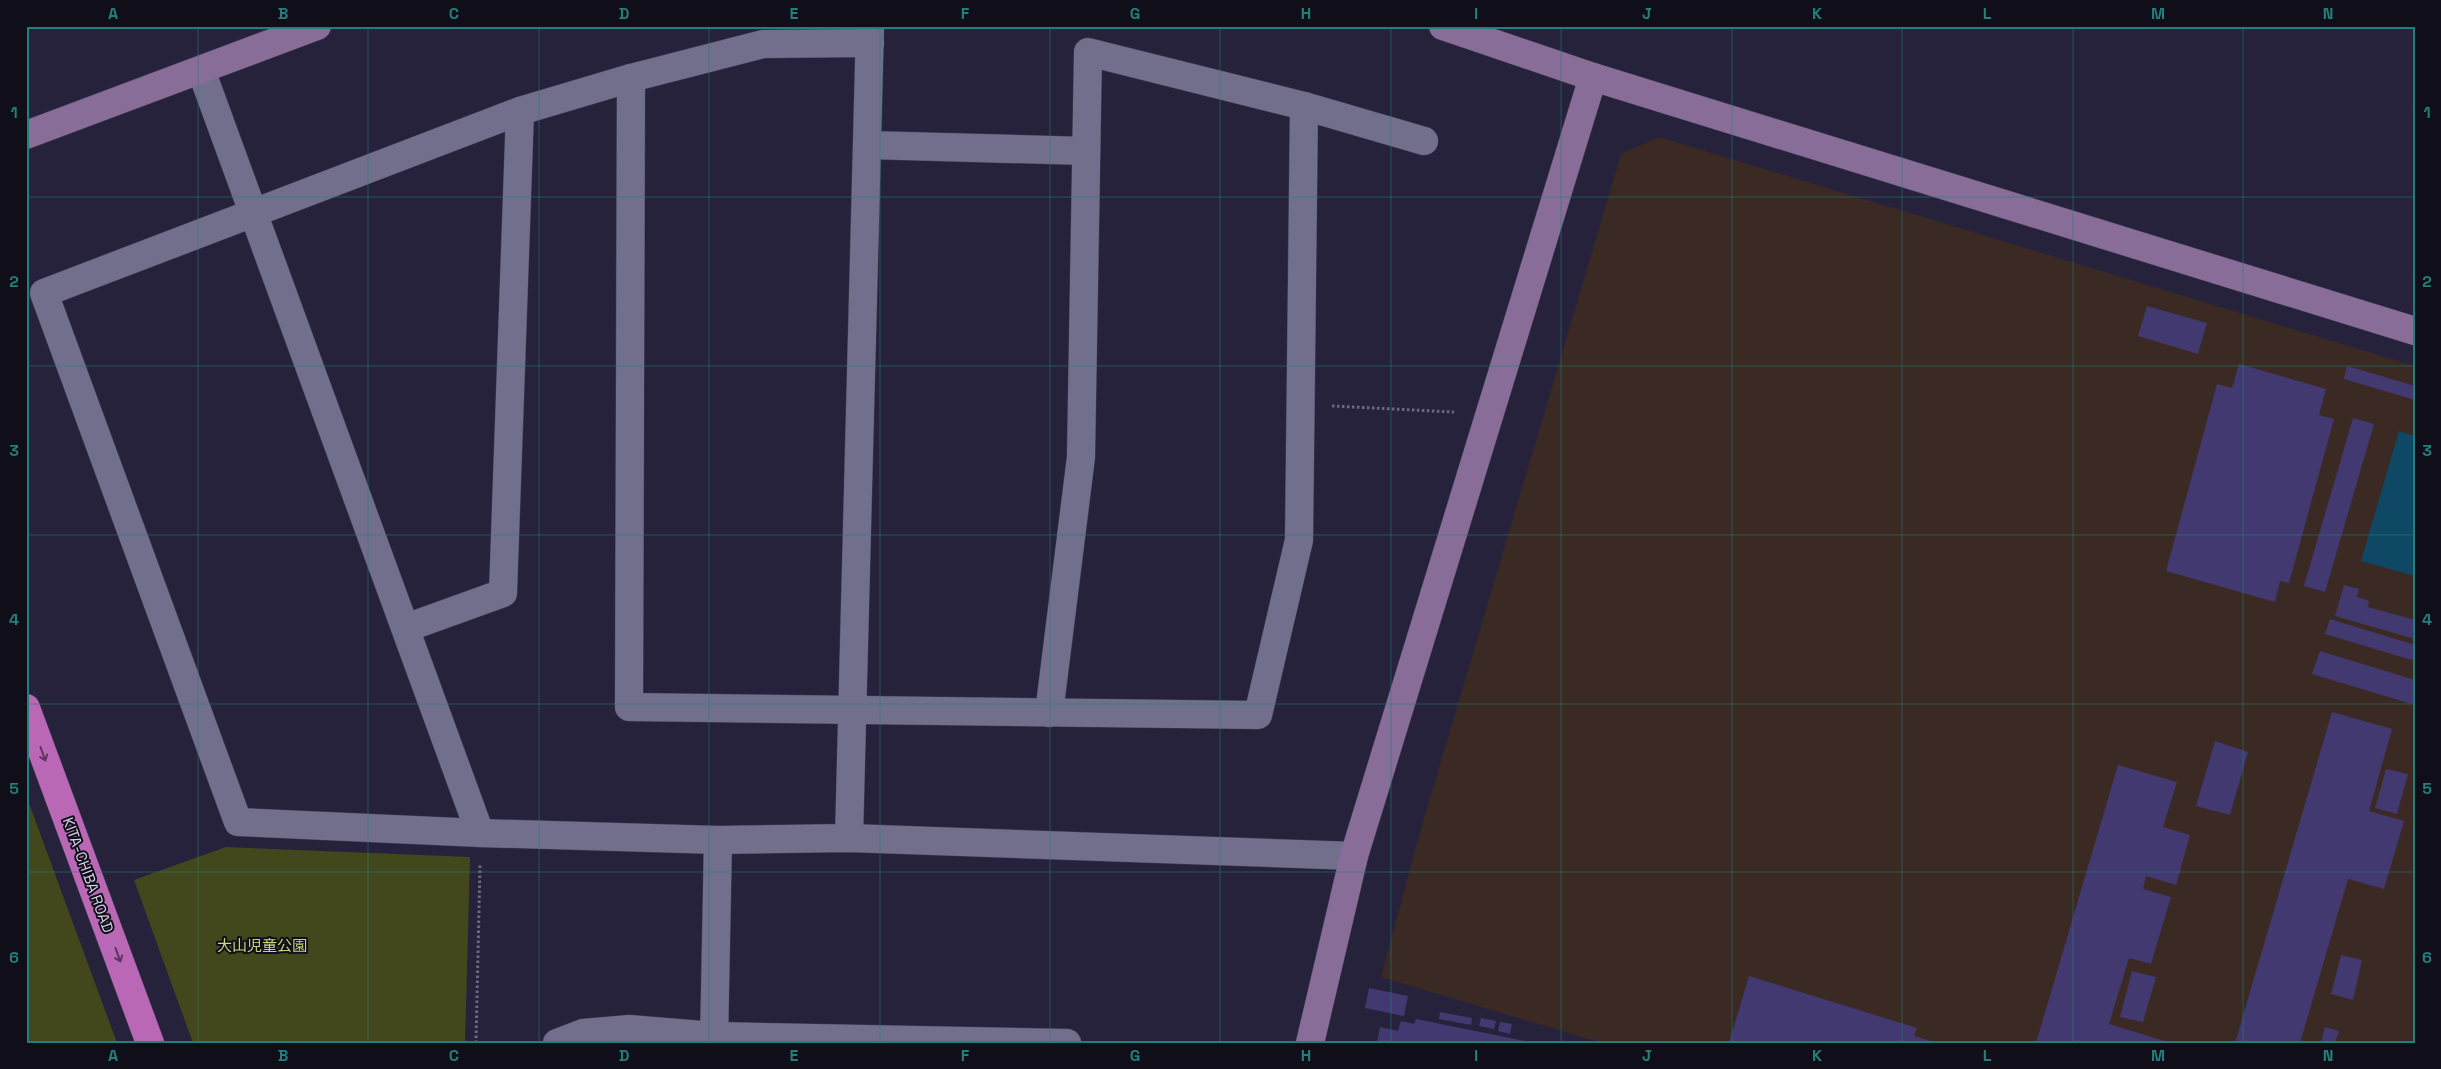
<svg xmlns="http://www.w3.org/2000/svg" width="2441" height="1069" viewBox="0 0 2441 1069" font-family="'Space Grotesk','Noto Sans JP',sans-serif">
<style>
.education{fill:#3b2923}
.green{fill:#42481c}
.water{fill:#0f4865}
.building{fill:#433971}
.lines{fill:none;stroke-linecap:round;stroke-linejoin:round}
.street-casing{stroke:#433f55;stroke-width:29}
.secondary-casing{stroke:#433f55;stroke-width:29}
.highway-casing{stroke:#433f55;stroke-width:29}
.path{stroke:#6c6980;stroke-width:3;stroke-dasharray:2.5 2.5;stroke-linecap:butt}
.street{stroke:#726f8d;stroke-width:28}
.secondary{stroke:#886d99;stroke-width:28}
.highway{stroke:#ba68b6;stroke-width:28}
.oneway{stroke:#5c3660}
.grid{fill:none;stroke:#237f7a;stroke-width:1;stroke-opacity:0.55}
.labels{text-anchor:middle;stroke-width:4;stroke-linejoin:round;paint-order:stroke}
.street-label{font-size:15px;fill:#d6d4e6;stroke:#0f0e19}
.park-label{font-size:15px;fill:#cad978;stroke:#0f0e19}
.neatline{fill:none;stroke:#237f7a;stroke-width:2}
.grid-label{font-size:16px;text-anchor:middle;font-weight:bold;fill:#237f7a}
</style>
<rect width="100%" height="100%" fill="#26223c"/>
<polygon class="education" points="1659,137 2415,366 2415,1043 1602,1043 1381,977 1420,832 1621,154"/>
<g class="green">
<polygon points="26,795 117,1043 26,1043"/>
<polygon points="226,847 470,857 465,1043 193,1043 134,880"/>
</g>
<polygon class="water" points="2399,431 2415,436 2415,576 2361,561"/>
<g class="building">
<polygon points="2147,306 2207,323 2198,354 2138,336"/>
<polygon points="2239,364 2326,389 2319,415 2334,419 2289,583 2280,581 2275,602 2166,571 2217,384 2232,388"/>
<polygon points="2347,366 2415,386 2415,400 2344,379"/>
<polygon points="2353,418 2374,424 2325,592 2304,586"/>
<polygon points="2344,585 2359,589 2357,597 2369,601 2368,607 2415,620 2415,639 2335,616"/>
<polygon points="2330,619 2415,645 2415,661 2325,634"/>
<polygon points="2320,651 2415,680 2415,705 2312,674"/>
<polygon points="2332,712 2392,729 2369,811 2404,821 2384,889 2348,879 2300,1043 2235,1043"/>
<polygon points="2215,741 2248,752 2230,815 2196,806"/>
<polygon points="2118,765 2177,782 2163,827 2190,835 2176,885 2146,876 2143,889 2171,897 2151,964 2129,958 2109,1024 2171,1043 2036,1043"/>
<polygon points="2386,769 2408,774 2397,814 2375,808"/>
<polygon points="2341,955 2362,960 2353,1000 2331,994"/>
<polygon points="2132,971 2156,977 2143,1022 2120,1017"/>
<polygon points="1749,976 1917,1028 1914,1036 1937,1043 1729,1043"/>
<polygon points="1369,988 1408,996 1404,1016 1365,1008"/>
<polygon points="1440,1012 1472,1018 1471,1025 1439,1019"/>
<polygon points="1481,1018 1496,1021 1494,1029 1479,1026"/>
<polygon points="1416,1019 1530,1042 1530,1043 1377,1043 1380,1027 1398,1031 1401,1021 1414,1024"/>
<polygon points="1500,1022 1512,1024 1510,1034 1498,1031"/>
<polygon points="2325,1027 2339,1031 2335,1043 2321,1043"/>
</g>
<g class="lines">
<g class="street-casing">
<g id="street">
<polyline points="870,43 763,44 631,78 520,111 44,293 238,822 480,833 718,840 849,838 1354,856"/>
<polyline points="201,70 480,833"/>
<polyline points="631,78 629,707 1258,715 1299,540 1304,106"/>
<polyline points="868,145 1086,151"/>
<polyline points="406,628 503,593 520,111"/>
<polyline points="1049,713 1081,457 1088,52 1304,106 1424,141"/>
<polyline points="849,838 870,26"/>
<polyline points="557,1043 583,1033 629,1029 715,1036 1067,1043"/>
<polyline points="714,1043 718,840"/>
</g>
</g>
<g class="secondary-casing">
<g id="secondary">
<polyline points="1443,26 1593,77 2415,331"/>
<polyline points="26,135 317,26"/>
<polyline points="1310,1043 1354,856 1593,77"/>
</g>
</g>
<g class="highway-casing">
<polyline id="highway" points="26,708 150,1043"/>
</g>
<g class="path">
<polyline points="1332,406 1454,412"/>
<polyline points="476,1043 480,865"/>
</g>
<use href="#street" class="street"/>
<use href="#secondary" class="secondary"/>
<use href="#highway" class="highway"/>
</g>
<defs><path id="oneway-shaft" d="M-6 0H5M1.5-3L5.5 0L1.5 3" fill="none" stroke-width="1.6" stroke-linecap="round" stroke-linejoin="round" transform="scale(1.25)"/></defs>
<g class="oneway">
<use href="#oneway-shaft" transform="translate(43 754) rotate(70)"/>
<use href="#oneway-shaft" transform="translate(118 955) rotate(70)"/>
</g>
<path class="grid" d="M198,26V1043M368,26V1043M539,26V1043M709,26V1043M880,26V1043M1050,26V1043M1220,26V1043M1391,26V1043M1561,26V1043M1732,26V1043M1902,26V1043M2073,26V1043M2243,26V1043M26,197H2415M26,366H2415M26,535H2415M26,704H2415M26,872H2415"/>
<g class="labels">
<g class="street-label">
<text transform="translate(88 875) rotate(70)" y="5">KITA-CHIBA ROAD</text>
</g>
<g class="park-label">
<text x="262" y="951">大山児童公園</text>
</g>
</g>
<rect width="2441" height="1069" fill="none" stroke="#0f0e19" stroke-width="55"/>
<rect x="28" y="28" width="2386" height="1014" class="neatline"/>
<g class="grid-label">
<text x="113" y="19">A</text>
<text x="283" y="19">B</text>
<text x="454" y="19">C</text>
<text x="624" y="19">D</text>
<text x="794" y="19">E</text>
<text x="965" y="19">F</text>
<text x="1135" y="19">G</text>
<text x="1306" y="19">H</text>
<text x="1476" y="19">I</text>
<text x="1647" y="19">J</text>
<text x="1817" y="19">K</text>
<text x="1987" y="19">L</text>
<text x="2158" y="19">M</text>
<text x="2328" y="19">N</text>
<text x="14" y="118">1</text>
<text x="2427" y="118">1</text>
<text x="14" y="287">2</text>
<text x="2427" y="287">2</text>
<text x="14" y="456">3</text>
<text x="2427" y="456">3</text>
<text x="14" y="625">4</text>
<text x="2427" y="625">4</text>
<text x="14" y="794">5</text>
<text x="2427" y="794">5</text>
<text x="14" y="963">6</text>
<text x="2427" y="963">6</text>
<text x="113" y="1061">A</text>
<text x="283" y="1061">B</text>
<text x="454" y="1061">C</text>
<text x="624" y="1061">D</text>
<text x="794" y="1061">E</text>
<text x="965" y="1061">F</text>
<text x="1135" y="1061">G</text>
<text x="1306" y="1061">H</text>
<text x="1476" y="1061">I</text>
<text x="1647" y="1061">J</text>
<text x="1817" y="1061">K</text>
<text x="1987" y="1061">L</text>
<text x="2158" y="1061">M</text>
<text x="2328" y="1061">N</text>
</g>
</svg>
